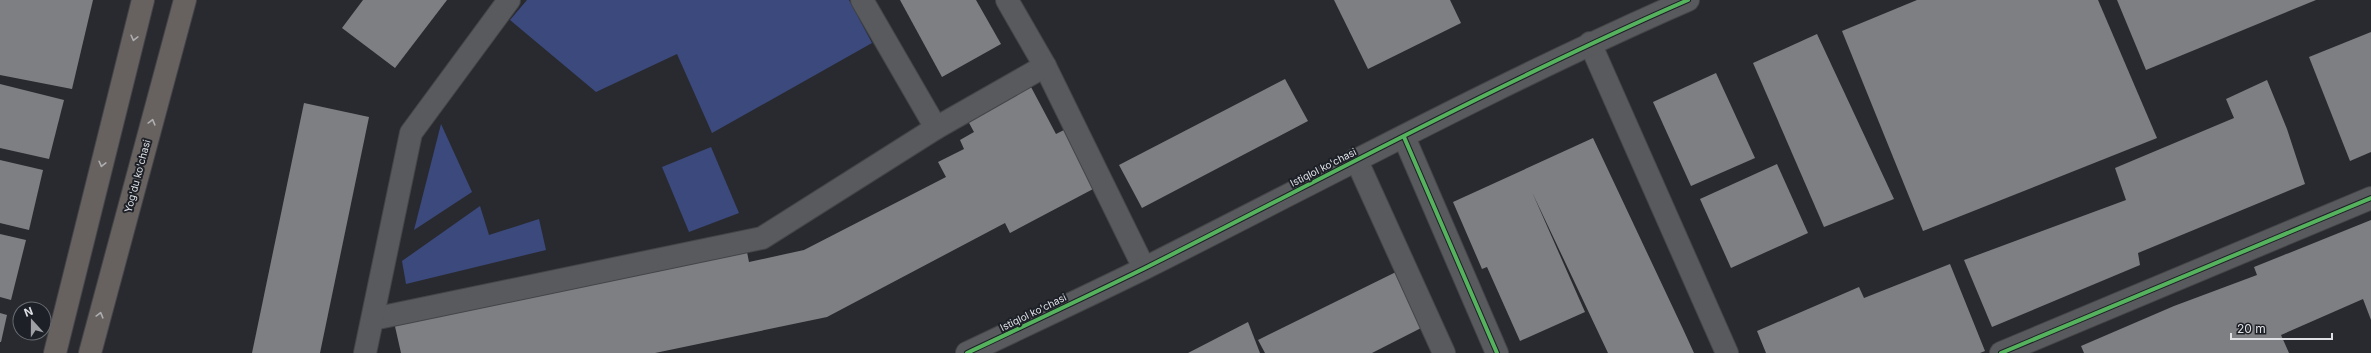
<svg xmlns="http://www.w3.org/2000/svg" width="2371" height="353" viewBox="0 0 2371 353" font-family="Inter,sans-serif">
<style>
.green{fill:#3b497c}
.building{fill:#7e7f83}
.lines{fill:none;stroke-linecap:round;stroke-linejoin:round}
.minor-casing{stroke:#444548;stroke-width:24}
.major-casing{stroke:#444548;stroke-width:24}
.minor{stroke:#595a5d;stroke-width:22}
.major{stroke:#676260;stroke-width:22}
.cycleway-casing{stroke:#1d2027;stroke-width:6}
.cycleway{stroke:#56b35d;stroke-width:4}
.oneway{stroke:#aeaeb0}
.labels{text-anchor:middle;stroke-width:4;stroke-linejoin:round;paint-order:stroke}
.street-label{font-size:10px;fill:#dee0e5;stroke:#1d2027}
</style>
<rect width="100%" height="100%" fill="#292a2f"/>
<g class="green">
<polygon points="527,0 849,0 872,43 712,133 677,54 596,92 510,20"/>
<polygon points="441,124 472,192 414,230"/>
<polygon points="711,147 739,213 689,232 662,167"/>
<polygon points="480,206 489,235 539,219 546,250 406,284 402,261"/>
</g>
<g class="building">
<polygon points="0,0 93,0 72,89 0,75"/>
<polygon points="363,0 447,0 395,68 342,28"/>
<polygon points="900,0 976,0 1001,44 942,77"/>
<polygon points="1334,0 1450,0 1461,23 1368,69"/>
<polygon points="1917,0 2098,0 2157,138 1923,231 1842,31"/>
<polygon points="2117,0 2316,0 2146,70"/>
<polygon points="2371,32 2371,152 2350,161 2309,57"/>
<polygon points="1817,34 1894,199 1824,227 1753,63"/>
<polygon points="1716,73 1755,158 1691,186 1653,102"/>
<polygon points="1285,79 1308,121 1142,208 1119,165"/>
<polygon points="2267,80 2287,129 2305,184 2138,253 2140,265 1992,327 1964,260 2126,200 2115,168 2234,118 2226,99"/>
<polygon points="0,84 64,100 49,159 0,148"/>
<polygon points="1031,87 1056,134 1064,130 1095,188 1010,233 1005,223 827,317 655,353 401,353 394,322 747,252 749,262 804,250 946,177 938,162 964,149 960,140 974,132 968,121"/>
<polygon points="304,103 369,117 320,353 252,353"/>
<polygon points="1593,138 1683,329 1694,353 1608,353 1532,192 1585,312 1520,341 1487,267 1482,269 1453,202"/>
<polygon points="0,160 43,170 29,230 0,223"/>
<polygon points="1777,164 1808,233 1731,268 1700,199"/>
<polygon points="2371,220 2371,320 2363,299 2281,335 2289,353 2084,353 2081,346 2174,306 2257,275 2254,267"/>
<polygon points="0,234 26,240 11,300 0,297"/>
<polygon points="1950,264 1985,351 1980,353 1766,353 1757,331 1859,287 1864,298"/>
<polygon points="1398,271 1425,326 1372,353 1265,353 1258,340"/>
<polygon points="0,313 7,315 1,342 0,342"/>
<polygon points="1248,322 1260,353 1188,353"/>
</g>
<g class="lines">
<g class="minor-casing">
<g id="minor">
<polyline points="862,0 936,128"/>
<polyline points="1007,0 1045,66 1144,268"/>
<polyline points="1590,43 1727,353"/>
<polyline points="1404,137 1497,353"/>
<polyline points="1356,159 1444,353"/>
<polyline points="373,319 762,238 936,128 1045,66"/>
<polyline points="365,353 411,133 509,0"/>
<path d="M967,353C1026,325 1086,297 1145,268C1326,177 1503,81 1688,0"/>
<polyline points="2001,353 2371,198"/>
</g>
</g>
<g class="major-casing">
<g id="major">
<polyline points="55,353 143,0"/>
<polyline points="90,353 185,0"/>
</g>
</g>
<use href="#minor" class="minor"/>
<use href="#major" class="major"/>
<g class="cycleway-casing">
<g id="cycleway">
<polyline points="1404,137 1497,353"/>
<path d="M967,353C1026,325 1086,297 1145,268C1326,177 1503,81 1688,0"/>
<polyline points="2001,353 2371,198"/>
</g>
</g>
<use href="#cycleway" class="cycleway"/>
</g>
<defs><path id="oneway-chevron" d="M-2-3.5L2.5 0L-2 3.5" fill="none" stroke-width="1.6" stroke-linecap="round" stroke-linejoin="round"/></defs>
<g class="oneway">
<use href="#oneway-chevron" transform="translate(134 38) rotate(104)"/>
<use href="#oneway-chevron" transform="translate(152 122) rotate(-75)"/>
<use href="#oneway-chevron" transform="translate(102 164) rotate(104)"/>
<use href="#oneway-chevron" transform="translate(100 315) rotate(-75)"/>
</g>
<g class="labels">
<g class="street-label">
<text transform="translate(1323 167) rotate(-27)" y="4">Istiqlol ko'chasi</text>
<text transform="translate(137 176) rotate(-75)" y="4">Yog'du ko'chasi</text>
<text transform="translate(1033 312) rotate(-26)" y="4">Istiqlol ko'chasi</text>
</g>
</g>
<g transform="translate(32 321) rotate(339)"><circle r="19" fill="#1d2027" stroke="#6a6d73"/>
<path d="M0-3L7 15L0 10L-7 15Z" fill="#9fa0a5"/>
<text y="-6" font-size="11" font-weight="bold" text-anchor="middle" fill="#dee0e5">N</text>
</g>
<path d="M2231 333v6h101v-6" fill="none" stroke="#dee0e5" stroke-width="2"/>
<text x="2237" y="333" font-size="12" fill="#dee0e5" stroke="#1d2027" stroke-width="3" paint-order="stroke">20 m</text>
</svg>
